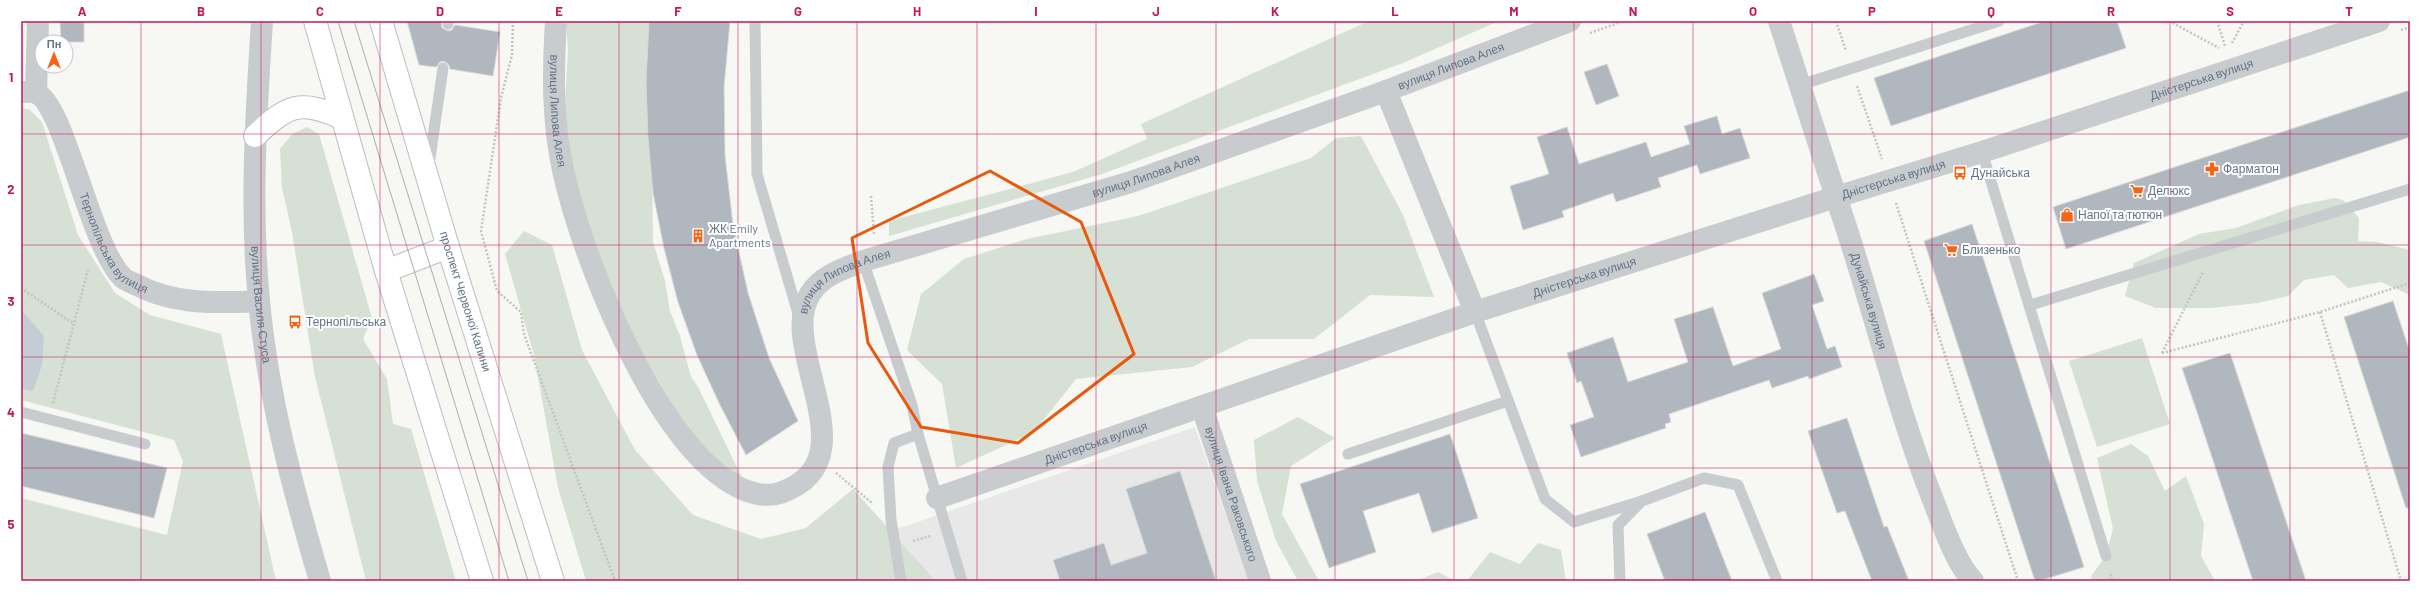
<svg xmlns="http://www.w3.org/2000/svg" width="2431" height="602" viewBox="0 0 2431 602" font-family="Barlow,sans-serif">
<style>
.built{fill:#e7e8e7}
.green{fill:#d7e0d4}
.water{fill:#c4cdd4}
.building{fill:#b0b7bf;stroke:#d8d9d6}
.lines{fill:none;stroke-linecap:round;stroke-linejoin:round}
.secondary-casing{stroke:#babec4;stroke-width:24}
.path{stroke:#c2c3c5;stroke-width:2.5;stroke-dasharray:2 2;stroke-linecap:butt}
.service{stroke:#c9cccf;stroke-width:11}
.minor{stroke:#c9cccf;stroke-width:22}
.tertiary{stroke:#c9cccf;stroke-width:22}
.secondary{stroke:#fff;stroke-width:22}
.tram{stroke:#aaaeb5;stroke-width:1}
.marked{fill:none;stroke:#e8590c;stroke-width:3;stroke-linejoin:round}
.grid{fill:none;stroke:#c2185b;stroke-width:1;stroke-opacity:0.55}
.labels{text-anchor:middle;stroke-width:4;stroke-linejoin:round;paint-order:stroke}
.street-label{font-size:12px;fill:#637388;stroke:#fff}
.poi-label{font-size:12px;fill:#637388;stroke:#fff;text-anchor:start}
.neatline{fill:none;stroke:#c2185b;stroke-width:1.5}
.grid-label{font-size:13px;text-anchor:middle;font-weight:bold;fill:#c2185b}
</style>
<rect width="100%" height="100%" fill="#f7f7f3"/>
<polygon class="built" points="1195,427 1249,581 880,581 862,541"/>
<g class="green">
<polygon points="566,21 662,21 652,149 653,242 665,281 670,311 680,336 691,377 698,387 747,488 691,436 618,313 573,178 564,122 568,50"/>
<polygon points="1369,21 1499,21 1403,63 1102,174 889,236 889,221 1073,172 1147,139 1141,124"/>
<polygon points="21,108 30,110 42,122 78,235 115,293 150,315 221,334 276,581 21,581 21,498 167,535 183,461 174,440 21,400 21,389 33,390 44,337 21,309"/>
<polygon points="307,127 319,134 372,318 363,339 387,379 393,424 411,429 456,581 366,581 315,377 292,232 282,188 280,149 292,134"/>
<polygon points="1361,136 1403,215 1434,297 1370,295 1314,339 1249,339 1192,367 1076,379 1034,432 956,468 942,384 907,350 921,294 964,259 1027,239 1138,216 1311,158 1336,138"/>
<polygon points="2335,198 2343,200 2359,218 2358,241 2377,242 2410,250 2410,295 2381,282 2348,288 2334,275 2304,280 2288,296 2258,303 2211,308 2156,308 2125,296 2134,263 2199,234 2236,228 2299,205"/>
<polygon points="524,231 552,245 582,350 635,450 693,515 761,539 806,528 853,489 933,578 932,581 586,581 558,488 534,355 505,254"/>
<polygon points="2142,338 2170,424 2097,447 2069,361"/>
<polygon points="1298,417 1335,438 1291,466 1282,514 1319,581 1298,581 1276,541 1257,481 1254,440"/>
<polygon points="2131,444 2148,456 2165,491 2186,476 2204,524 2201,556 2215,581 2092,581 2091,576 2106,556 2113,529 2097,458"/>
<polygon points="1538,543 1561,550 1566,581 1467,581 1490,552 1520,564"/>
<polygon points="1438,572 1455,581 1416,581"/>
</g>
<polygon class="water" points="21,309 44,336 42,365 33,391 21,389"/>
<g class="building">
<polygon points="60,21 84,21 84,42 61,42"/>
<polygon points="407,21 441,21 442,28 448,31 452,30 455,25 500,32 493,76 450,69 449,65 444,61 440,62 436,67 419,65"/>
<polygon points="649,21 730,21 724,87 725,156 733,225 748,293 769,358 798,421 746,455 720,405 697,355 678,302 664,248 653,193 648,138 646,82"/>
<polygon points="2045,21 2117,21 2126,48 1891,126 1874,78"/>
<polygon points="1607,64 1619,96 1596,105 1584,72"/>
<polygon points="2410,90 2410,137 2066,249 2053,207"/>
<polygon points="1717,116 1722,134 1740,128 1750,158 1700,174 1697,165 1658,178 1661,187 1616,202 1613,193 1562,211 1564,217 1523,230 1510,186 1549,174 1537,137 1567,127 1579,164 1646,142 1651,157 1690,144 1684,126"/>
<polygon points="1972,224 2084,567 2039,581 2035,581 1924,241"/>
<polygon points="1814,274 1824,301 1812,305 1827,349 1835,346 1842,367 1809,379 1808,376 1772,388 1769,380 1669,414 1671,422 1665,424 1666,428 1581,457 1570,425 1594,417 1581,381 1577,383 1567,353 1613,337 1628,382 1688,362 1674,319 1713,307 1733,366 1781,349 1762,293"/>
<polygon points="2393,301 2410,352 2410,508 2406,508 2344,317"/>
<polygon points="2230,353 2306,581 2253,581 2197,412 2182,368"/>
<polygon points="1847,418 1884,527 1887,526 1909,581 1872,581 1845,511 1837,513 1808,431"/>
<polygon points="21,433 167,468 154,518 21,486"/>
<polygon points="1450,434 1478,518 1432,533 1419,493 1363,511 1376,552 1329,568 1300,484"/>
<polygon points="1180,471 1216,581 1060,581 1053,560 1104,543 1111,565 1147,553 1126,489"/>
<polygon points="1705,512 1732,581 1665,581 1647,534"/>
</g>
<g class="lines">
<g class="secondary-casing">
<g id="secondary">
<polyline points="315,21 386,271 482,581"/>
<path id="s7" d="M381,21L448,247L553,581"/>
<path d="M255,136C288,105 299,99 342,118"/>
<polyline points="386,271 448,247"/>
</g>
</g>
<g class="path">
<polyline points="513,21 512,55 501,98 481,231 497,291 521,312 524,334 615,581"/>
<polyline points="1836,21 1846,51"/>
<polyline points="2169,21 2219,48"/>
<polyline points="2217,21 2225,46"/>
<polyline points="2401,30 2410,27"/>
<polyline points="1590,33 1624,21"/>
<polyline points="2232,43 2244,21"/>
<polyline points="1857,86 1882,159"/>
<polyline points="871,196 874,234"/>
<polyline points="1896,203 2018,581"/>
<polyline points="21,288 74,324"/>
<polyline points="2320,312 2401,581"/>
<polyline points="2162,353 2320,312 2410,283"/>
<polyline points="2162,353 2203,272"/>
<polyline points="53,403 88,270"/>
<polyline points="836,473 872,503"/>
<polyline points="913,541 930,536"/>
<polyline points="2111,574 2112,581"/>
</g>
<g class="service">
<polyline points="755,21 757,174 799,317"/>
<polyline points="448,24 448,21"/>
<polyline points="1800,85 1999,21"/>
<polyline points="1982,152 2106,556"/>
<polyline points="429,165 443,68"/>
<polyline points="863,261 912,405 918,434"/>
<polyline points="2030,305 2410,189"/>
<polyline points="1475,312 1545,499 1574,522 1642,501"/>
<polyline points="21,412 145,444"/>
<polyline points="1348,454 1508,401"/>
<polyline points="901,581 891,520 888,467 894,443 918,434 962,581"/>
<polyline points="1620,581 1618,525 1642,501 1704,478 1738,485 1777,581"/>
</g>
<g class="minor">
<polyline points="1386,91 1475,312"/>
<path id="s1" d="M21,92C25,92 32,91 36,93C64,103 90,246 123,278C127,281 133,283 137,285C175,305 217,303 259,301"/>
<polyline points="36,93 38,21"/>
<path id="s2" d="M1202,407L1260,581"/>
<path id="s3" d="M937,498L1475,312L1836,197C1871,297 1894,401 1933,500C1942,523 1956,564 1973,581"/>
</g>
<g class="tertiary">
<path id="s4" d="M262,21C256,114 250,208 259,301C268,397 293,489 320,581"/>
<path id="s5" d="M556,21C553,70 552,121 563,170C582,258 653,436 731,483C745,492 764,498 780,493C874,460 776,350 810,294C822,275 843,269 863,261L1131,182L1386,91L1570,21"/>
<path id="s6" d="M1779,21L1836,197L1982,152L2379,21"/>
</g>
<use href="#secondary" class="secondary"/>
<g class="tram">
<polyline points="338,21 509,581"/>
<polyline points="354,21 528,581"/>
</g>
</g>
<path class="marked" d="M990,171L1081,222L1134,354L1018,443L921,427L868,343L852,238Z"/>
<path class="grid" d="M141,21V581M261,21V581M380,21V581M499,21V581M619,21V581M738,21V581M857,21V581M977,21V581M1096,21V581M1216,21V581M1335,21V581M1454,21V581M1574,21V581M1693,21V581M1812,21V581M1932,21V581M2051,21V581M2170,21V581M2290,21V581M21,134H2410M21,245H2410M21,357H2410M21,468H2410"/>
<defs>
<g id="pharmacy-bare" transform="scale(1.08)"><path d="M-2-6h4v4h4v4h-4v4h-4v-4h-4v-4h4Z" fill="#f56415" stroke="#fff" stroke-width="2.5" paint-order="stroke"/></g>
<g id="bus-bare" transform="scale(1.08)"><path d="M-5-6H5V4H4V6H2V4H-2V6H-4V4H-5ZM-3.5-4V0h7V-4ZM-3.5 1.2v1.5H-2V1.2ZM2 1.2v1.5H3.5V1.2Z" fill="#f56415" stroke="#fff" stroke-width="2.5" paint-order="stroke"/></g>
<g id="supermarket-bare" transform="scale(1.08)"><path d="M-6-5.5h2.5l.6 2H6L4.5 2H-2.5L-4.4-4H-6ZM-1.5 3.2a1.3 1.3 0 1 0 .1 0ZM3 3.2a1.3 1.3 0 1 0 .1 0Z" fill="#f56415" stroke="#fff" stroke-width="2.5" paint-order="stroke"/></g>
<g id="shop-bare" transform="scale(1.08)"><path d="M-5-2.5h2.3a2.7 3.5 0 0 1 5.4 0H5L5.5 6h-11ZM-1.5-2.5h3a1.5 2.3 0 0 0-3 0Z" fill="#f56415" stroke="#fff" stroke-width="2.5" paint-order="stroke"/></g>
<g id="building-bare" transform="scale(1.08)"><path d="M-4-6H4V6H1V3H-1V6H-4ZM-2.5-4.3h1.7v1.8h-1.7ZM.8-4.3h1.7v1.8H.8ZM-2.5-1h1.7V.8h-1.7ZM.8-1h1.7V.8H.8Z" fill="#f56415" stroke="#fff" stroke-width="2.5" paint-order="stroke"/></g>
</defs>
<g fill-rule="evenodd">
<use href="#pharmacy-bare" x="2212" y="169"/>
<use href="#bus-bare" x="1960" y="173"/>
<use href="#supermarket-bare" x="2137" y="191"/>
<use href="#shop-bare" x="2067" y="215"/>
<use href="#building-bare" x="698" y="236"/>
<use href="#supermarket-bare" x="1951" y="250"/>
<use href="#bus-bare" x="295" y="322"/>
</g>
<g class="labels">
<g class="street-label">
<text dy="4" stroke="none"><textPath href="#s5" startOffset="1468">вулиця Липова Алея</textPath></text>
<text dy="4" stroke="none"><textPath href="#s6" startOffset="569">Дністерська вулиця</textPath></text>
<text dy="4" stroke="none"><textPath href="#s5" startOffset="90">вулиця Липова Алея</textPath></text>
<text dy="4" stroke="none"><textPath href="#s5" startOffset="1144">вулиця Липова Алея</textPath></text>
<text dy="4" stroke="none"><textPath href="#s6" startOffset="245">Дністерська вулиця</textPath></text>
<text dy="4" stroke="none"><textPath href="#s1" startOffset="188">Тернопільська вулиця</textPath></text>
<text dy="4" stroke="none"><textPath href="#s3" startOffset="684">Дністерська вулиця</textPath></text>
<text dy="4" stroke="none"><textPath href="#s5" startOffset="820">вулиця Липова Алея</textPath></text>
<text dy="4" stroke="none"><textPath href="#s3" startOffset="1057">Дунайська вулиця</textPath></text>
<text dy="4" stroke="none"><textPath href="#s7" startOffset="293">проспект Червоної Калини</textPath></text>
<text dy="4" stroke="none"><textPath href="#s4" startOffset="284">вулиця Василя Стуса</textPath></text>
<text dy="4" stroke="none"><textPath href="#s3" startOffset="168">Дністерська вулиця</textPath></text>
<text dy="4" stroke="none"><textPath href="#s2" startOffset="92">вулиця Івана Раковського</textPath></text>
</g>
<g class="poi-label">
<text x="2223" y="173">Фарматон</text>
<text x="1971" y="177">Дунайська</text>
<text x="2148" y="195">Делюкс</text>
<text x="2078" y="219">Напої та тютюн</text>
<text x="709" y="233">ЖК Emily<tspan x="709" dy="14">Apartments</tspan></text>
<text x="1962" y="254">Близенько</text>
<text x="306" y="326">Тернопільська</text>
</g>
</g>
<rect width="2431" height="602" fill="none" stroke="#ffffff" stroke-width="44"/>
<g transform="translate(54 54)"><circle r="19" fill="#ffffff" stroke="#c1c7cf"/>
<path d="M0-3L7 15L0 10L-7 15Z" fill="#f56415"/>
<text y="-6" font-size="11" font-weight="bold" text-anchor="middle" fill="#637388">Пн</text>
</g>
<rect x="22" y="22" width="2387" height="558" class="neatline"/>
<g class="grid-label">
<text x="82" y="16">A</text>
<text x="201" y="16">B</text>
<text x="320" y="16">C</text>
<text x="440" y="16">D</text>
<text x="559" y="16">E</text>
<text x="678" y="16">F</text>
<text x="798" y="16">G</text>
<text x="917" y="16">H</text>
<text x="1036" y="16">I</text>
<text x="1156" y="16">J</text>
<text x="1275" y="16">K</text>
<text x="1395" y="16">L</text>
<text x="1514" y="16">M</text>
<text x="1633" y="16">N</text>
<text x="1753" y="16">O</text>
<text x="1872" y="16">P</text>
<text x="1991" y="16">Q</text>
<text x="2111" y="16">R</text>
<text x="2230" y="16">S</text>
<text x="2349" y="16">T</text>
<text x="11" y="82">1</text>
<text x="11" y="194">2</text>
<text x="11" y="306">3</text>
<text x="11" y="417">4</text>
<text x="11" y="529">5</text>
</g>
</svg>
